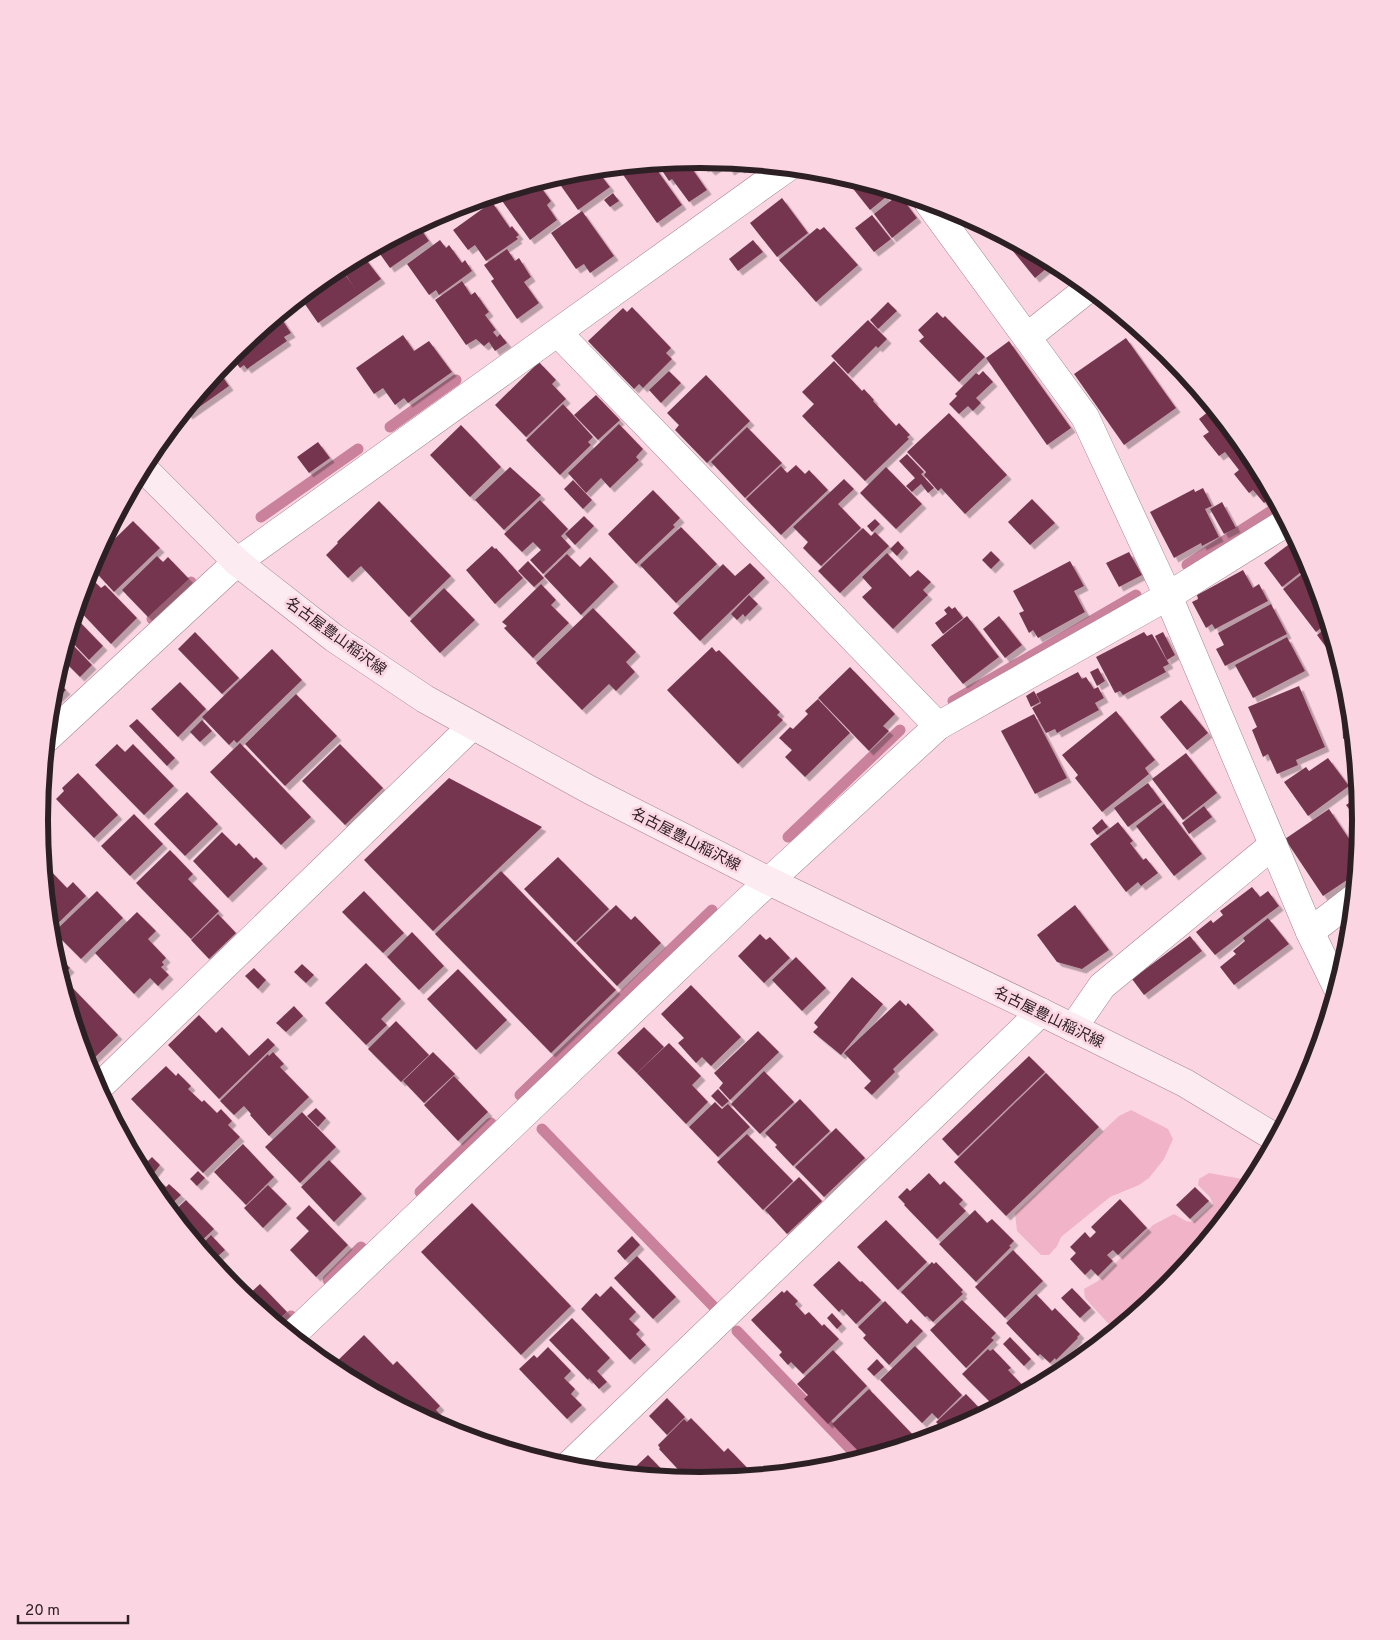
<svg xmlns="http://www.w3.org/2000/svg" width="1400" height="1640" viewBox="0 0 1400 1640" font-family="Overpass,'Noto Sans JP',sans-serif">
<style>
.green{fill:#f0b3c8}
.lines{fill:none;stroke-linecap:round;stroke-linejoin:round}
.stream{stroke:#ca819b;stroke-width:11}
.building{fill:#76364f;filter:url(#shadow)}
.minor-casing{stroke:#a78590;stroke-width:29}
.secondary-casing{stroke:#a78590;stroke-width:29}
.minor{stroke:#fff;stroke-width:28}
.secondary{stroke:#fcebf0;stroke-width:28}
.labels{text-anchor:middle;stroke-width:5;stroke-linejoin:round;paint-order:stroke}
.street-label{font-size:15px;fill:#2d2024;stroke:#fbd6e2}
.rim{fill:none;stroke:#2d2024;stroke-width:6}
</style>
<defs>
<filter id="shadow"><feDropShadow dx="4.5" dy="4.5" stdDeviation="0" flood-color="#0004"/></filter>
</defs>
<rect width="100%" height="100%" fill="#fbd6e2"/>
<g class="green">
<polygon points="1131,1110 1168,1129 1173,1139 1164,1159 1149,1178 1139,1185 1110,1197 1061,1237 1057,1246 1049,1255 1041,1255 1017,1231 1015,1213 1119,1116"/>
<polygon points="1209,1173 1253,1181 1250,1188 1167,1288 1115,1331 1085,1298 1084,1289 1098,1281 1153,1225 1174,1214 1186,1221 1193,1222 1213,1204 1210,1197 1198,1185 1199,1179"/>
</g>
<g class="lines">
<g class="stream">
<polyline points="390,427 456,380"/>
<polyline points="261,517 358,449"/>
<polyline points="1187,565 1279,506"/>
<polyline points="152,619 191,582"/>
<polyline points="953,701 1136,595"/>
<polyline points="788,837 900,730"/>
<polyline points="520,1095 712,910"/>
<polyline points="542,1129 713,1306"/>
<polyline points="420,1192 491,1123"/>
<polyline points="328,1280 361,1247"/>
<polyline points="280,1326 291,1316"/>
<polyline points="737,1331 860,1459"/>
</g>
</g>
<g class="building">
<polygon points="698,159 722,161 723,163 711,171 706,166 704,168"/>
<polygon points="686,160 707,190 689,202 672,179 669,181 657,163"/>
<polygon points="723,161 735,162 748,163 740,169 738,166 730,171"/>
<polygon points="652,163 682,205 657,223 619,169 623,166"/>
<polygon points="596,169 610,187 578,210 554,176 571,171"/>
<polygon points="843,176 877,186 886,197 870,210"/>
<polygon points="537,182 551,201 547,205 557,220 530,240 500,198 511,190"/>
<polygon points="613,193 619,201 610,207 604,200"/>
<polygon points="899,194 917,218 892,238 874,214"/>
<polygon points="491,196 479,205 476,200"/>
<polygon points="782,198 808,233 777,257 750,223"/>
<polygon points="492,202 510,228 512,226 519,235 516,237 518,239 486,261 475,245 468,250 453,230"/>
<polygon points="582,211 614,256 590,273 584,264 576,269 551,233"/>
<polygon points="872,215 891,239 874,252 855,228"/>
<polygon points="418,225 429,241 390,268 375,247"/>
<polygon points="824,227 858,265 816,302 779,260 817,228 820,230"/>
<polygon points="999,234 1053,263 1035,278"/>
<polygon points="440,240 446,248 449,245 462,263 465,260 472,271 439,295 436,290 429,295 407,264"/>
<polygon points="753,240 763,252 738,271 729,259"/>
<polygon points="507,249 515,261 519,258 531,277 524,282 539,303 517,319 491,281 494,279 484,265"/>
<polygon points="364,257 381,279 318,323 300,297 332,271 337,277 344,273 356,290 343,271"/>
<polygon points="462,281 471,295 475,292 489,312 485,315 496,330 493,332 497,337 500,334 507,343 495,351 489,342 484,346 476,339 466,345 435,300"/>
<polygon points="888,302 897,311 878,329 870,320"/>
<polygon points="632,307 671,348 666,353 672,359 643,388 639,384 634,389 588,341 623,308 627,312"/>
<polygon points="937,312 943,318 945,316 985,357 959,382 919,341 924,337 918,330"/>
<polygon points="279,315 291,333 284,337 287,341 247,369 244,365 240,368 230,355"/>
<polygon points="868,320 887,339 878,348 876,346 848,374 831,356"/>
<polygon points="403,335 414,351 429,341 452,372 408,403 404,398 395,405 383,388 374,394 356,368"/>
<polygon points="1126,338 1176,408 1124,445 1074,374"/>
<polygon points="1009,341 1071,428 1047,445 986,358"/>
<polygon points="834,361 862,391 864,389 874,400 873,401 896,426 899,423 910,435 907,437 909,439 865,481 802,416 814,404 802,392"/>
<polygon points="539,362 556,380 552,384 566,399 526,437 495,405"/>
<polygon points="218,370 229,386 188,415 185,410"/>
<polygon points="669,371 681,383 661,403 649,390"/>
<polygon points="983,371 993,382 976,398 981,403 973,411 968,406 959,414 949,404 957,396 955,394 976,373 979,375"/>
<polygon points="706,375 750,421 707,463 675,430 679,425 667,413"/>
<polygon points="596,395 620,420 598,440 574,415"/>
<polygon points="563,404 593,437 588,442 591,445 560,475 526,440"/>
<polygon points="1213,408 1250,453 1273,496 1264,503 1253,490 1249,493 1234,474 1239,470 1225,452 1219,456 1203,436 1209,432 1199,419"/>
<polygon points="949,413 1007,475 965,514 941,488 938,491 924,475 926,472 907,452"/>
<polygon points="619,424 643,449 636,457 639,460 610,488 601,478 586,493 568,473"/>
<polygon points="461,425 501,467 470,497 430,455"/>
<polygon points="747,427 782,463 745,498 711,462"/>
<polygon points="318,442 330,458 309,473 297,457"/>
<polygon points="907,454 924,472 921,474 934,488 928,493 921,484 912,492 906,486 915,478 899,461"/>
<polygon points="796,465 805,474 809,470 828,490 781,535 746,499 781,466 787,473"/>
<polygon points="510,467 541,495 504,530 475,500"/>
<polygon points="886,467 922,504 896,529 860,493"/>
<polygon points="844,479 854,489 838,504 861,528 821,566 803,548 808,542 793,527"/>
<polygon points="573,480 592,500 583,509 564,489"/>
<polygon points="1203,488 1212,506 1205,509 1219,537 1202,546 1201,543 1174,558 1150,512 1194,489 1195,492"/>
<polygon points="653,490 680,518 673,525 675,527 636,564 608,534"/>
<polygon points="1032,499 1055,523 1030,545 1008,522"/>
<polygon points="540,500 568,529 561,536 571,547 543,574 530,560 541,550 533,542 522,552 504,534"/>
<polygon points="379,501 451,576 409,617 361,566 348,578 326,555 338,543 337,542"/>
<polygon points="1222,502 1236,528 1224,534 1210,509"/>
<polygon points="584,516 594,526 575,545 565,534"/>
<polygon points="875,519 880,524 872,532 867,526"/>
<polygon points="133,521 160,548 114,592 90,566 93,560"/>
<polygon points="681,527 717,564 676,603 640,565"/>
<polygon points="863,528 871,536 875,532 889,546 840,593 818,571"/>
<polygon points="1296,539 1310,565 1282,587 1264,563"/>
<polygon points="898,541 904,548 897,556 890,549"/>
<polygon points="492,546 495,549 496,548 523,578 495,604 466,570"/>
<polygon points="991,551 1000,560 991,569 982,560"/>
<polygon points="1129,552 1142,575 1119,587 1106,563"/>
<polygon points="887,553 910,577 918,570 931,582 923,590 928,595 893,629 862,597 872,588 862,577"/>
<polygon points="567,554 580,567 590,557 614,582 581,615 544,576"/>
<polygon points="157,556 163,562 168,557 189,579 148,617 122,590"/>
<polygon points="528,561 544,578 534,587 518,571"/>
<polygon points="1070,561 1084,586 1074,591 1085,612 1038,638 1033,630 1029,633 1019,613 1024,611 1013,591"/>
<polygon points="750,563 765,578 700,641 673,613 723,564 735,576"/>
<polygon points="1311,567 1328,622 1316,632 1283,589"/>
<polygon points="1243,570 1253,588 1259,584 1268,601 1215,629 1212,624 1206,628 1192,602 1198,599 1197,595"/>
<polygon points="87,573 92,577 84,585"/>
<polygon points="93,580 101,588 105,585 137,618 111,644 77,608 82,591"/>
<polygon points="541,584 556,600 551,605 569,623 533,658 504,628 507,626 502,622"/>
<polygon points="444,588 475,620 440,653 410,621"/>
<polygon points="749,595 758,604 745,617 743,614 737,620 731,614"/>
<polygon points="1271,604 1287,634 1225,666 1216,649 1224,645 1218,633"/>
<polygon points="949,606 952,609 955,607 963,618 943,634 935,623 947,614 944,610"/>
<polygon points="593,608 636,652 626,662 635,672 616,691 609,684 582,710 536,663"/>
<polygon points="74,616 103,646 89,660 68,638"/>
<polygon points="967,616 999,657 963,684 931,645"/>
<polygon points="999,616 1022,645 1005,658 983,629"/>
<polygon points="1329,626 1341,667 1317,635"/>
<polygon points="195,632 239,678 222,694 178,649"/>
<polygon points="1144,632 1147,636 1152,634 1169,664 1163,667 1166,672 1123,695 1120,691 1115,693 1096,657"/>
<polygon points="1163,632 1175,655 1167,660 1155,636"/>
<polygon points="1287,637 1305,671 1253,698 1235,665"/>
<polygon points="74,646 92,665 80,677 61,658"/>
<polygon points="712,647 716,652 719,650 780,712 777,715 783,720 738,764 667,690"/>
<polygon points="272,649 302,680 237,743 234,740 229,745 202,717"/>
<polygon points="850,667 895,714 883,726 889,731 869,751 818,698"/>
<polygon points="1098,668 1105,681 1097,686 1090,672"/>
<polygon points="1078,672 1082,679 1086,677 1094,689 1098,687 1104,698 1095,703 1099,710 1057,733 1055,729 1046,733 1032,708 1041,703 1036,694"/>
<polygon points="55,679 66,690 50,705 52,691"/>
<polygon points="180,682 206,709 178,737 151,709"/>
<polygon points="1299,686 1325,747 1296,760 1298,765 1277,774 1268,754 1263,757 1252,730 1257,727 1248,707"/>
<polygon points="1348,689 1353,732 1343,739 1341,694"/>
<polygon points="1034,691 1040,702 1031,707 1026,696"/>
<polygon points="296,694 337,736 285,786 245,744"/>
<polygon points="818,699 850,733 805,777 785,757 792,750 779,738 790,727 793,729 808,714 805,711"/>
<polygon points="1181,700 1208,733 1187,750 1160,717"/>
<polygon points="1116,711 1155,760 1145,768 1149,774 1102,812 1075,778 1078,775 1062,755"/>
<polygon points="1034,714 1067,778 1035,794 1001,731"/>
<polygon points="137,719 175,758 167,766 129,726"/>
<polygon points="202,720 212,731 200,742 190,732"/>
<polygon points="240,743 311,817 281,845 210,772"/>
<polygon points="117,744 125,752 133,744 174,786 144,815 95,765"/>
<polygon points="340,744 383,788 345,825 302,781"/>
<polygon points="1186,753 1217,793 1183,820 1152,779"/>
<polygon points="1328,758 1349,786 1308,816 1284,782 1306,767 1309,771"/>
<polygon points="78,773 118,815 94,838 56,799 64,791 62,788"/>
<polygon points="449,778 542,827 433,931 364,860"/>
<polygon points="1148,783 1162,802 1128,827 1114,808"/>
<polygon points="187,792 218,824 185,856 154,824"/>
<polygon points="1359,796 1361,820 1361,825 1346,805"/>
<polygon points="1164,804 1202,854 1174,876 1136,826"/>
<polygon points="1204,806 1212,817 1189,834 1182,823"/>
<polygon points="1329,809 1358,852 1356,874 1323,896 1285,839"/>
<polygon points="134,814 163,844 130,876 101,846"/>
<polygon points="1102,819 1108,827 1097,835 1092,828"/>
<polygon points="1118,822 1133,841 1130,843 1143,860 1146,858 1158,873 1141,886 1138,882 1126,892 1090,844"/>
<polygon points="222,832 236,846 239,843 254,859 256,857 263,864 228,898 193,861"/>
<polygon points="170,850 193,874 188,879 219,911 191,939 136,883"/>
<polygon points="558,857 609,909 575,942 524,889"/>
<polygon points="43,863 67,888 73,882 86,896 50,931"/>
<polygon points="501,871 616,990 551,1053 435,934"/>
<polygon points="1252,887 1260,897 1268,891 1279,906 1215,955 1196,932 1211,920 1213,923 1223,915 1220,911"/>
<polygon points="97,891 123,918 81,959 54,932"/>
<polygon points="364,891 404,933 383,953 342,912"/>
<polygon points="616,905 631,920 635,916 661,943 617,986 576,943"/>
<polygon points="1075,905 1109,950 1082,969 1057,962 1037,935"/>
<polygon points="137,912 156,931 148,939 166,958 162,962 164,965 161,967 169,975 158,986 150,978 134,994 95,953"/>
<polygon points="218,914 236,933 209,959 191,940"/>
<polygon points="1268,918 1289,944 1234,985 1220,967 1236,954 1233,951 1245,941 1243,938"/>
<polygon points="1351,923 1350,931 1350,933 1346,927"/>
<polygon points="412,932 444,966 419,990 387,957"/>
<polygon points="760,934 766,940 770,937 790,958 764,983 738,956"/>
<polygon points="1190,936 1202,951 1144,995 1132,979"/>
<polygon points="52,950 70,968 60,978"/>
<polygon points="796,957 826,988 802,1011 772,980"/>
<polygon points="366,963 401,999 381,1019 387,1025 366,1045 325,1003"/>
<polygon points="302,964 314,975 306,983 294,972"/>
<polygon points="254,968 266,980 258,989 245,976"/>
<polygon points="458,969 507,1020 476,1050 427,999"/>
<polygon points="852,977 883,1004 841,1055 813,1032 818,1027 814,1023"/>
<polygon points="63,978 118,1035 87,1065 61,980"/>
<polygon points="691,985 741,1037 711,1066 702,1057 696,1063 678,1043 684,1038 661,1014"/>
<polygon points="900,1000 906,1006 908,1003 934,1030 893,1069 895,1072 872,1095 864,1088 871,1081 844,1053"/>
<polygon points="294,1006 303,1016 286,1032 276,1023"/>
<polygon points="199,1015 216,1033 222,1027 249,1056 268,1038 275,1045 219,1099 168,1045"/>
<polygon points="396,1021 429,1055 401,1082 368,1049"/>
<polygon points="644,1027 664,1047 637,1073 617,1053"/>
<polygon points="758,1031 779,1052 730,1100 719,1088 723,1083 714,1073"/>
<polygon points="669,1043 701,1076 692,1085 708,1102 686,1124 637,1073"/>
<polygon points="273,1052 284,1064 280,1067 309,1097 269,1136 250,1115 251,1114 244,1106 234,1115 220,1101 268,1054 269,1056"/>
<polygon points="433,1052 455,1074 424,1103 403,1081"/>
<polygon points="1029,1056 1045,1072 958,1156 942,1139"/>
<polygon points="166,1066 176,1076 178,1073 191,1086 188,1089 202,1102 204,1100 217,1113 221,1109 232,1121 228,1125 240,1137 203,1173 131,1099"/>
<polygon points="764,1071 794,1102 760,1134 731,1104"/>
<polygon points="1046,1073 1099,1127 1006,1216 954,1162"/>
<polygon points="454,1076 488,1112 458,1141 424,1105"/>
<polygon points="718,1089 729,1101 722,1107 711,1096"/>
<polygon points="800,1099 830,1131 793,1166 775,1147 777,1145 765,1133"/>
<polygon points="715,1102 722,1109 728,1104 750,1127 718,1157 689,1127"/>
<polygon points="316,1108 326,1118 318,1127 307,1116"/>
<polygon points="302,1112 336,1147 300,1183 265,1147"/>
<polygon points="836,1128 865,1158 824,1197 795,1167"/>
<polygon points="747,1134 793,1181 763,1210 717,1162"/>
<polygon points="243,1144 274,1177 246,1205 214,1172"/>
<polygon points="131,1152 139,1160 143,1156 148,1161 152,1157 160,1165 153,1174 166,1187 169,1184 181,1195 167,1208 150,1187"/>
<polygon points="329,1160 362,1194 334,1222 301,1187"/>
<polygon points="198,1171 205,1178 197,1186 190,1179"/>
<polygon points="929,1173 940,1185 944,1181 963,1200 959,1204 966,1211 937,1239 904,1205 905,1204 898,1197 907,1188 910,1191"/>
<polygon points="799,1177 822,1201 787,1234 765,1210"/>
<polygon points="268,1185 287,1204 263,1228 244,1208"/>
<polygon points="1195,1187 1209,1201 1190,1219 1176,1205"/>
<polygon points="1120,1199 1147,1228 1118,1255 1113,1250 1107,1255 1113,1261 1098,1276 1091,1269 1085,1275 1070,1259 1076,1253 1070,1247 1085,1232 1090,1238 1096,1232 1091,1227"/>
<polygon points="186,1200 214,1229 197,1245 172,1213"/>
<polygon points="472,1203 571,1306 521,1355 421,1252"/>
<polygon points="309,1205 348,1245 316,1277 290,1250 309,1231 296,1218"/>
<polygon points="975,1210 987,1223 992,1219 1014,1241 1009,1246 1011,1247 976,1282 939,1244"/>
<polygon points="886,1220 927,1262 898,1290 857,1247"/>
<polygon points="211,1235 225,1250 218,1256 231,1269 226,1274 235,1282 231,1286 199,1247"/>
<polygon points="632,1236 640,1245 625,1260 617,1251"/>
<polygon points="1013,1250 1043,1281 1005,1318 975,1287"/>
<polygon points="637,1256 676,1297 653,1319 614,1278"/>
<polygon points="839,1261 860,1282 862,1281 881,1300 856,1324 842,1309 839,1312 813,1285"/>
<polygon points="932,1262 934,1264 936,1262 963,1290 961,1292 963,1294 933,1322 927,1316 925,1317 901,1292"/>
<polygon points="260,1284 287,1312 275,1323 237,1292 241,1288 248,1295"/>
<polygon points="611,1286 636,1312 629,1319 640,1330 636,1334 646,1345 630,1360 581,1309 596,1293 600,1297"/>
<polygon points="1072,1288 1091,1308 1080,1318 1061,1298"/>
<polygon points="787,1290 798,1301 795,1304 805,1315 809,1312 822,1326 824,1324 839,1339 803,1374 791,1362 788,1365 779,1355 782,1352 751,1320 782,1291 784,1293"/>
<polygon points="1036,1294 1052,1311 1055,1308 1080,1334 1077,1337 1078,1338 1056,1360 1055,1358 1050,1363 1040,1354 1038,1356 1006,1323"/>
<polygon points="962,1300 996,1333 991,1338 994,1340 966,1368 930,1330"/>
<polygon points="885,1301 907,1324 911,1319 923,1331 889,1365 863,1338 866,1335 858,1327"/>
<polygon points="832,1313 842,1324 837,1329 827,1318"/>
<polygon points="572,1318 610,1358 597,1371 607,1382 599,1389 589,1378 588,1380 549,1340"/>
<polygon points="364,1335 393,1365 397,1361 440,1406 436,1410 461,1435 447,1431 330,1368"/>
<polygon points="1010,1337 1031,1359 1024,1366 1003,1344"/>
<polygon points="915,1346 962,1395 938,1419 932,1413 922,1423 880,1380"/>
<polygon points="548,1347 571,1371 564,1378 575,1389 571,1394 582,1405 567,1419 519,1369 534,1355 537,1358"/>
<polygon points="988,1349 990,1351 993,1349 1011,1368 1008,1370 1028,1391 996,1408 962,1374"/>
<polygon points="833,1350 867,1386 828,1424 804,1399 808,1395 797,1384"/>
<polygon points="877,1359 884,1367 874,1376 867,1369"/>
<polygon points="869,1389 916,1438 910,1444 865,1458 832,1424"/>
<polygon points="966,1394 985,1414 946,1433 936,1422"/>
<polygon points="667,1398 685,1417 667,1435 649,1416"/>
<polygon points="691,1418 724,1452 728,1448 755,1476 700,1481 688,1480 659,1449 660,1448 658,1445 684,1419 687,1422"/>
<polygon points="648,1455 670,1478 632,1475 630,1472"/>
<polygon points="623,1469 629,1474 619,1473"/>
</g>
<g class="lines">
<g class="minor-casing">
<g id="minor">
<polyline points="928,202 1085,417 1168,596 1310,932 1337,987"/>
<polyline points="558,333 938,726"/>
<polyline points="1027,337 1089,288"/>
<polyline points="47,738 237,562 788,167"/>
<polyline points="1310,932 1354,898"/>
<polyline points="1073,1028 1102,986 1273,845"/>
<polyline points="97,1089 472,726"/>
<polyline points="291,1336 743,905 938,726 1168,596 1287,522"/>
<polyline points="567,1467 1041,1012"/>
</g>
</g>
<g class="secondary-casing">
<polyline id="secondary" points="142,467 237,562 334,638 425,699 590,790 769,881 1041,1012 1185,1083 1276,1138"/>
</g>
<use href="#minor" class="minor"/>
<use href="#secondary" class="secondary"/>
</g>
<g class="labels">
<g class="street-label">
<text transform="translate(336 636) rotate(36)" y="5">名古屋豊山稲沢線</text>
<text transform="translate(686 839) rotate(27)" y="5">名古屋豊山稲沢線</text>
<text transform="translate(1049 1017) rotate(26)" y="5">名古屋豊山稲沢線</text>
</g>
</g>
<path d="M0 0H1400V1640H0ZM48 820a652 652 0 1 1 1304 0a652 652 0 1 1-1304 0Z" fill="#fbd6e2" fill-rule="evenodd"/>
<path class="rim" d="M48 820a652 652 0 1 1 1304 0a652 652 0 1 1-1304 0Z"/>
<path d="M18 1615v8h110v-8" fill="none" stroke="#2d2024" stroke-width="2.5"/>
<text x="25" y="1615" font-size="15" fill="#2d2024" stroke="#fbd6e2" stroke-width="4" paint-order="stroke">20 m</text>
</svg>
